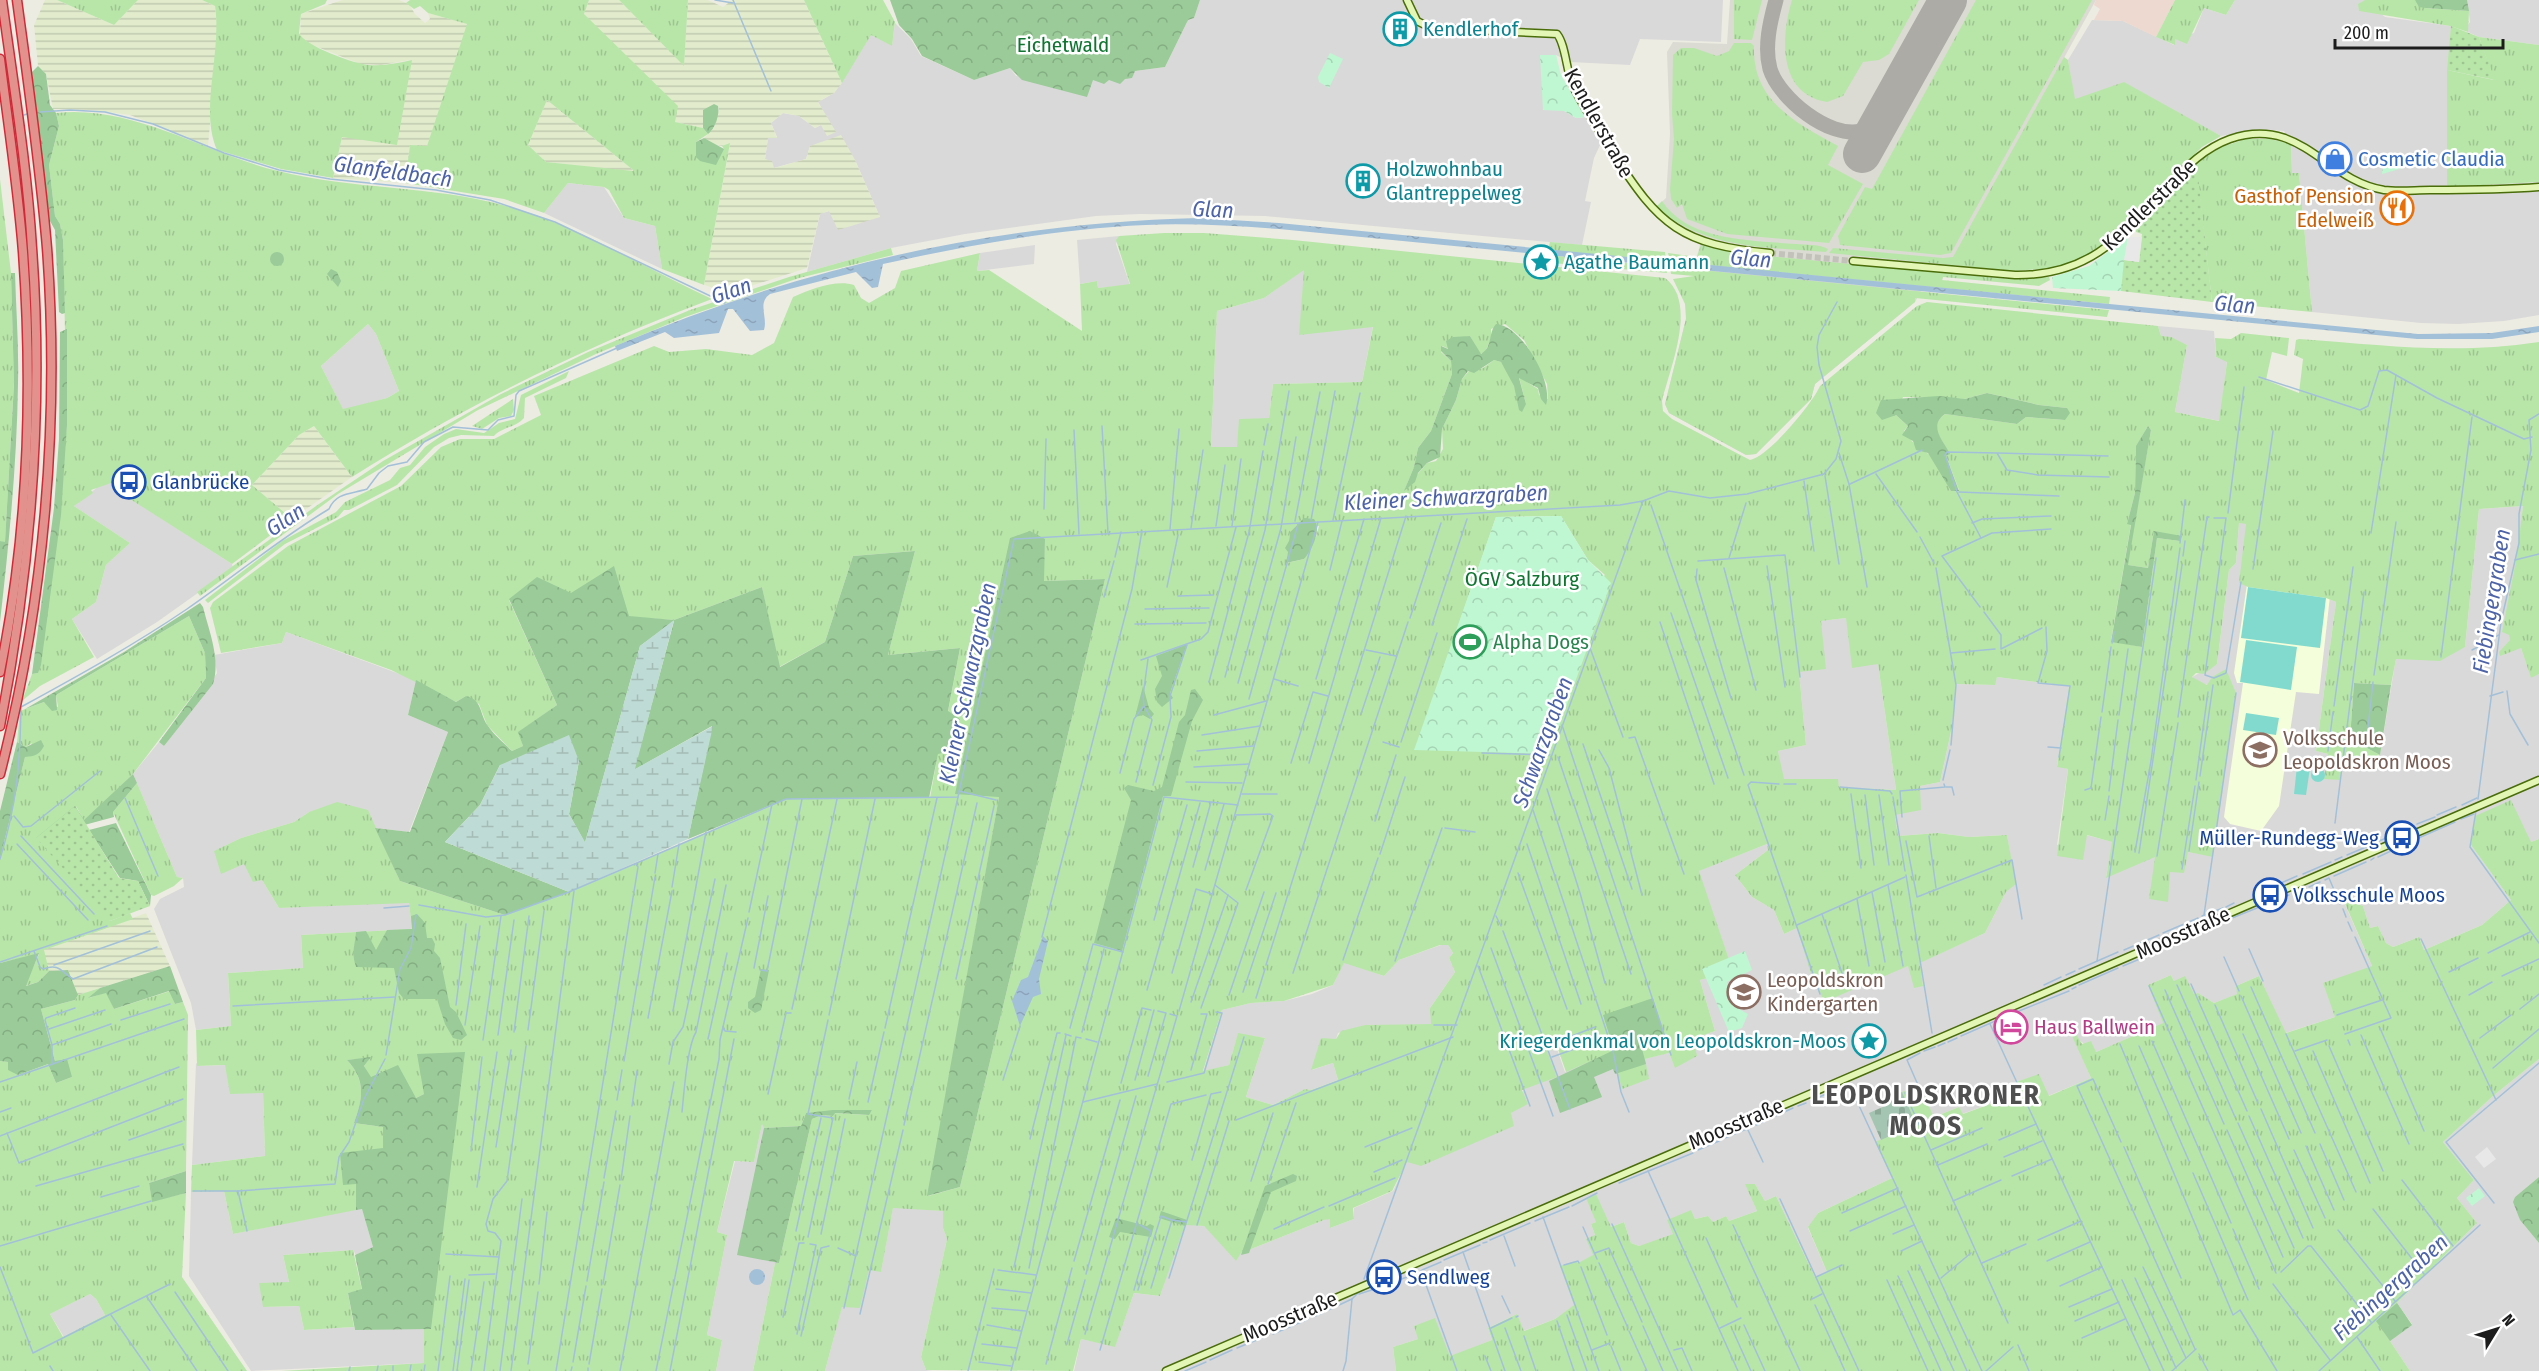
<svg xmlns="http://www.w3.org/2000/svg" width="2539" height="1371" viewBox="0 0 2539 1371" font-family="'Fira Sans Condensed',sans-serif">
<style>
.residential{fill:#dad9d9}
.commercial{fill:#eed9d1}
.education{fill:#f5feda}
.airport{fill:#dbdbd3}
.farmland{fill:url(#farmland-rules)}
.grass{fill:url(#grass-tufts);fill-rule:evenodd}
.forest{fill:url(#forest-crowns)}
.wetland{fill:url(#wetland-marsh)}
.cemetery{fill:url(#cemetery-stones)}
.park{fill:url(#park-crowns)}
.garden{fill:url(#garden-dots)}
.pitch{fill:#82dace}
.parking{fill:#e8e8e8}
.water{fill:url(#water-ripples)}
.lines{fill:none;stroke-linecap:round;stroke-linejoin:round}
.stream{stroke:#a3c0d9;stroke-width:1.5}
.taxiway{stroke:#acaba6;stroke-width:15}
.runway{stroke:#acaba6;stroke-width:38}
.secondary-tunnel{stroke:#c3c2ba;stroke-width:6;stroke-dasharray:6 3;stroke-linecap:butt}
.secondary-casing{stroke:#496d09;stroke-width:9}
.highway-casing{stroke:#d02a39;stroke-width:11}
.secondary{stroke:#e3f6b6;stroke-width:6}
.highway{stroke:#e2918c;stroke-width:8}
.labels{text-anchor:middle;stroke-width:5;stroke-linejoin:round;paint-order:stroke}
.culture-label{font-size:21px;fill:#0d838f;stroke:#fff;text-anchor:start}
.park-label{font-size:21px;fill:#0f7531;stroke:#fff}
.street-label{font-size:21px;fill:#1c1c1c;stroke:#fff}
.shop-label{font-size:21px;fill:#366cbe;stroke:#fff;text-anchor:start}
.food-label{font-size:21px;fill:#c56008;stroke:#fff;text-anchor:end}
.transit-label{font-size:21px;fill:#164399;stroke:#fff;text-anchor:start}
.leisure-label{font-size:21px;fill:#27864d;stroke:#fff;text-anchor:start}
.education-label{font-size:21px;fill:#785e54;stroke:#fff;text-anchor:start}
.hotel-label{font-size:21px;fill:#b23c85;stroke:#fff;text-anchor:start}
.water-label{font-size:22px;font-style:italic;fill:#4d63a7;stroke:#fff}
.district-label{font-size:27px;font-weight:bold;letter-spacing:1.5px;fill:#4f4f4f;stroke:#fff}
</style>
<defs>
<pattern id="farmland-rules" width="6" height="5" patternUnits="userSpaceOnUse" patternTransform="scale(1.5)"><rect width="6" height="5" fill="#e2eccd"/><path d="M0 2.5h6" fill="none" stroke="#c1caaf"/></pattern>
<pattern id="grass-tufts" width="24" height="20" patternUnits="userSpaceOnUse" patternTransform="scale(1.5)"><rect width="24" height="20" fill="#b8e6a9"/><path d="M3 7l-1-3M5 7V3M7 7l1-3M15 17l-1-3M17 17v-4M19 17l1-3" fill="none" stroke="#9ec591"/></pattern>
<pattern id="forest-crowns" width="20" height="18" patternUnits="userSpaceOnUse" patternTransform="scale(1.5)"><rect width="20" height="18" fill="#9acb98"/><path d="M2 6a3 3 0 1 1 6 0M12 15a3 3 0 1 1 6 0" fill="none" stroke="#84ae82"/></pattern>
<pattern id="wetland-marsh" width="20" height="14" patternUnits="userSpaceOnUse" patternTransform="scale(1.5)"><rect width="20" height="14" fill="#bfdbd5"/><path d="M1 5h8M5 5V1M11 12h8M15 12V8" fill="none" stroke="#a4bbb6"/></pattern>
<pattern id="cemetery-stones" width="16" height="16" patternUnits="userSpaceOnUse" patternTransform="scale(1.5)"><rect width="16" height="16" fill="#a4c5b1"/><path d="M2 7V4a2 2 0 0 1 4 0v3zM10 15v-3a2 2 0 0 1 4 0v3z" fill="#8da998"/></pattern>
<pattern id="park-crowns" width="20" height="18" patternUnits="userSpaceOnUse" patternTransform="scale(1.5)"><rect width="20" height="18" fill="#bff7d2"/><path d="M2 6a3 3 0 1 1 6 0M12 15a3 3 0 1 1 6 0" fill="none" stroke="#a4d3b4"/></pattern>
<pattern id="garden-dots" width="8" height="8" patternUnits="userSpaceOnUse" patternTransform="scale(1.5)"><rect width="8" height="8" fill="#b8e6a9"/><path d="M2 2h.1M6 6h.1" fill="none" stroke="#9ec591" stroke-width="1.8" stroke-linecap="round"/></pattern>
<pattern id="water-ripples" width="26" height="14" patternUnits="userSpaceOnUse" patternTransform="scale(1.5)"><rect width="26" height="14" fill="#a3c0d9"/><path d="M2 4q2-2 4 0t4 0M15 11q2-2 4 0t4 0" fill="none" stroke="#8ca4ba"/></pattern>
</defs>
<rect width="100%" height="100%" fill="#edece2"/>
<g class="residential">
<polygon points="1200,0 1723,0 1721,42 1640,39 1630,65 1570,62 1556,55 1564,111 1576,118 1586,117 1601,143 1594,158 1585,201 1591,202 1582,245 1265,216 1140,214 1096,216 965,234 891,248 807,272 820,214 829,211 880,217 855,160 810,146 806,159 774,168 765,159 768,138 777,137 771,123 783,113 799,116 815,128 821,125 835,132 818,102 834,93 871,35 892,45 895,23 911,39 921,56 974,80 1010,68 1016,76 1125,79 1135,71 1165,67 1188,20 1194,18"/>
<polygon points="2235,0 2365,0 2385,17 2451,26 2447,187 2539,182 2539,315 2504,321 2458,324 2421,323 2312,312 2299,174 2292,173 2291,144 2284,131 2260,129 2221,136 2184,117 2074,99 2068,60 2092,20 2123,21 2174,45 2175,39 2194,33 2204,8 2226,15"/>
<polygon points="2467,0 2539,0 2539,45 2479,37 2468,32 2467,26 2470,22"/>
<polygon points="568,183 604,187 624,218 655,226 662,269 544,213"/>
<polygon points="1119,236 1116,244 1130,285 1098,288 1097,281 1080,284 1077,240"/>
<polygon points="1035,245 1034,264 977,271 980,253"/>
<polygon points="1304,269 1373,326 1362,382 1273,384 1269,418 1237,447 1211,447 1217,311 1264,298"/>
<polygon points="368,324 376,334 399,391 387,398 343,410 321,366"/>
<polygon points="2158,326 2214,331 2216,357 2227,361 2220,421 2175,412 2187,345 2161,336"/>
<polygon points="125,479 135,479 140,483 131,499 232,564 233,568 157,622 97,659 72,619 96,602 106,565 130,543 74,506 99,486"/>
<polygon points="2523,506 2509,635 2521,648 2531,677 2539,674 2539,839 2531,842 2471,845 2511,900 2482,925 2424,950 2419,937 2393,947 2386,943 2378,926 2370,928 2363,906 2343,900 2372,966 2335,1017 2285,1033 2259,976 2236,986 2238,994 2214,1003 2198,993 2194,994 2174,981 2171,975 2148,985 2164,1023 2096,1052 2073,1036 2091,1078 2048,1096 2039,1075 2016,1082 2020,1093 1962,1114 1959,1107 1934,1117 1892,1178 1818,1213 1808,1228 1827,1272 1815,1277 1776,1196 1765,1201 1755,1184 1746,1184 1757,1211 1729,1221 1726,1216 1713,1222 1708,1216 1695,1219 1691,1211 1674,1234 1652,1243 1639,1246 1631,1243 1624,1222 1611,1227 1596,1222 1591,1224 1595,1235 1594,1255 1577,1264 1576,1261 1561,1267 1575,1305 1555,1319 1523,1331 1517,1314 1488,1328 1492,1340 1450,1357 1435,1319 1418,1339 1393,1347 1396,1371 1074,1371 1081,1339 1115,1346 1134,1293 1160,1296 1184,1224 1204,1226 1241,1253 1324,1220 1330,1218 1330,1228 1354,1219 1354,1208 1393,1191 1407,1162 1511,1113 1546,1051 1557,1049 1565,1072 1612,1051 1644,1059 1669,1053 1675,1067 1693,1039 1715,1031 1700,980 1733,971 1698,871 1767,844 1768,850 1735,875 1752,897 1774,910 1784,934 1797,928 1821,981 1820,992 1908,966 1923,986 1919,963 1985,933 2006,892 2015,884 2007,835 1969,837 1938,833 1898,836 1895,815 1920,786 1940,782 1952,727 1955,684 1994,685 1997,677 2069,686 2057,766 2068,769 2057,845 2086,835 2113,842 2106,877 2156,856 2170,871 2188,852 2212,856 2236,693 2201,683 2192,677 2217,664 2229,570 2236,563 2239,523 2246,523 2326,598 2336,602 2316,751 2328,754 2340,779 2342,770 2380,755 2396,658 2465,647 2479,509"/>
<polygon points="1846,618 1878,664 1896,790 1839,787 1837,779 1783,780 1778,751 1806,745 1799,672 1821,621"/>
<polygon points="286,632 416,680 408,715 448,732 409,832 375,828 367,810 309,812 294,822 241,838 215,851 244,864 262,880 279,908 409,902 412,929 301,935 303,968 228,973 231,1026 196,1030 191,1003 154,909 160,899 184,887 183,878 177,877 133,774 159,742 164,746 217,673 214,655 282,643"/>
<polygon points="1441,945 1448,945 1453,953 1449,958 1455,972 1430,1008 1432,1025 1366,1025 1338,1033 1336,1039 1312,1070 1333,1063 1338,1080 1311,1090 1305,1089 1273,1105 1246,1097 1265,1038 1238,1034 1229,1065 1203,1072 1222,1010 1251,1003 1284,1001 1312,994 1333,985 1344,962 1384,976 1399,960"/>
<polygon points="2539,1059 2539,1177 2515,1197 2520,1220 2539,1243 2539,1371 2410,1371 2390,1341 2412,1324 2397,1303 2477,1223 2457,1198 2474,1180 2443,1142 2493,1096"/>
<polygon points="196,1063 200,1066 226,1065 263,1093 265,1156 192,1165"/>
<polygon points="762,1123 765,1128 779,1263 775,1263 753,1371 716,1371 722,1340 707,1335 727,1235 717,1232 735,1161 754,1162"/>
<polygon points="224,1191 233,1234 362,1208 373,1247 356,1255 353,1250 283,1255 289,1282 264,1307 299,1306 304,1330 354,1327 355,1330 424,1328 424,1363 251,1371 189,1276 191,1192"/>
<polygon points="893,1207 943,1211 943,1228 947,1239 921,1357 926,1370 932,1371 825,1371 842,1306 869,1269 881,1271"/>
<polygon points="90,1294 96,1299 105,1315 64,1337 50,1314"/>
</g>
<polygon class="commercial" points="2096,0 2175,0 2156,37 2123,21 2094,20 2100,9 2094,5"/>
<polygon class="education" points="2247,584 2330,596 2319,694 2296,692 2279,806 2261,831 2230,824 2224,817 2243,683 2237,683 2234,673"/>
<polygon class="airport" points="1730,0 2096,0 1943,277 1941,287 1921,291 1915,302 1815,384 1811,399 1756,454 1746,455 1669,413 1665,404 1690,302 1695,264 1702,237 1678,225 1656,207 1666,198 1670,134 1667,52 1673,42 1727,44"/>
<g class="farmland">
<polygon points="45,0 57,0 114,25 138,0 202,0 215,6 218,36 208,146 130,115 90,110 53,109 46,74 38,66 34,25"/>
<polygon points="342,0 399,0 409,4 415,14 425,23 430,19 428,13 468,24 427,147 410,145 405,183 333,178 342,137 411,60 381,65 360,64 310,44 300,37 301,14"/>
<polygon points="589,0 619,0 684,65 688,0 708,0 723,7 732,0 804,0 842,83 834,93 818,102 836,132 827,136 821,125 815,128 799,116 783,113 771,123 777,138 768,138 765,159 772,161 774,168 806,159 810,146 841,135 855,160 880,217 838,230 829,211 820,214 807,268 729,293 704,285 730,144 722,146 711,144 704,138 714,128 719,109 718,106 704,110 703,128 675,122 584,14"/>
<polygon points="547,100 633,170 633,172 546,162 528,145"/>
<polygon points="314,426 352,477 292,519 252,485 299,435"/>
<polygon points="146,913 170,966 78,995 68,970 49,971 43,950"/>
</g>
<g class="grass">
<polygon points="57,0 138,0 114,25"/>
<path d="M202,0H327L325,4L301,14L299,33C303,45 356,65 370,65C384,66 398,63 412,60L397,145L342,137L333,178L281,169L217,150C199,109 222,54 215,6Z"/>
<path d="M410,0H589L584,14L678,106L675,122L703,128L708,134L696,142L724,149L722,146L730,143L704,285L662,269L655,226L624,218L609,190L604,187L568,183L544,213L504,199L405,183L410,145L427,146L467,24L428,13L420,6L414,9L406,3ZM547,100L633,170V171L546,162L528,145Z"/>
<polygon points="619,0 688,0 684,66"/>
<polygon points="804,0 883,0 895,22 892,46 871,35 842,83"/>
<polygon points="1734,0 1762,0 1752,40 1734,39"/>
<path d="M1792,0H1919L1889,54L1879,60L1863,62L1843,96L1827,102C1777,94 1781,36 1792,0Z"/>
<polygon points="1976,0 2092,0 1951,253 1940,255 1840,245 1838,236 1865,187 1872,189"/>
<polygon points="2175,0 2235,0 2226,15 2204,8 2187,44 2175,39 2175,45 2156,37"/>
<polygon points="2365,0 2415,0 2425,8 2469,11 2468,32 2450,26 2359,11 2358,4"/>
<polygon points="2479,37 2539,45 2539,182 2447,187 2447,70 2494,80"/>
<path d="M1734,43H1751L1754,46C1752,101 1796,123 1838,146L1828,165L1863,184L1829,243L1727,234L1687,219L1682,204L1677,208L1671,199L1670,189L1674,139L1672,114L1673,55L1681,48H1694L1717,56L1729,51Z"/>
<polygon points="2064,57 2068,60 2075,99 2124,82 2221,136 2202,147 2110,240 2081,259 2055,268 2014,271 1829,253 1833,248 1943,258 1953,257"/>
<path d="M56,113C135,105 204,153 278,171C353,190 431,185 506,206C578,225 644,268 712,299C586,346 466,405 352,477L314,426L299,435L252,485L292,519L232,564L130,499L140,483L136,479L117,481L91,490L93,493L74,506L130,543L106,565L96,602L72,619L94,657L40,686L22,701L32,674L38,673L67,425L63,240L60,224L55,216L49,165L59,126ZM368,324L376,334L399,391L387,398L343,409L321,366Z"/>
<polygon points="2246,139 2270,139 2291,144 2292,173 2299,173 2312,312 2212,302 2196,164 2218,148"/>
<polygon points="0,179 11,273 14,383 5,543 0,541"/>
<path d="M1662,201C1689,242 1752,240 1796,244C1806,245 1820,244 1828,249L1826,252C1765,247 1704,249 1656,207Z"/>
<path d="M1164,233H1204L1293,240L1665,278C1698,303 1670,368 1662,401L1663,411L1672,419L1750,460C1769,456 1812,404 1820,386L1917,306L1927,302L2158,326L2161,336L2171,337L2187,345L2175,412L2219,421L2227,362L2216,357L2215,338L2231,339L2241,333L2289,338L2287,356L2272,352L2266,380L2299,393L2303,359L2294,355L2296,340L2299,339C2385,345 2452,355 2539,342V674L2531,678L2521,648L2500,656L2499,652L2510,640L2509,635L2502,632L2516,561L2523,506L2479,509L2465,647L2440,661L2396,659L2391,685L2354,683L2350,739L2380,755L2342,770L2340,780L2324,779L2328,754L2316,751L2336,602L2326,598L2248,587L2239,583L2246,524L2239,523L2236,563L2229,570L2217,664L2204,674L2196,673L2192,677L2207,685L2212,677L2226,669L2236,693L2213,857L2188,852L2184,873L2170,872L2168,902L2149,899L2155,857L2106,878L2112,842L2087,835L2083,860L2057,856L2068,769L2057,767L2069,686L1997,677L1995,685L1956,684L1952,727L1940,782L1920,786L1921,810L1895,815L1898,836L1938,833L1969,837L2007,835L2016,884L2006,892L1985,933L1920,963L1923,986L1914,988L1908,966L1824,1002L1820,992L1821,981L1811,974L1797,928L1784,934L1774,910L1752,897L1735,875L1768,850L1767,844L1699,871L1733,971L1700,980L1715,1031L1693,1039L1697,1056L1675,1068L1669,1053L1645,1059L1649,1079L1622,1089L1612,1052L1566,1072L1558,1049L1547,1051L1557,1077L1522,1090L1528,1104L1511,1113L1514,1126L1421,1166L1407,1162L1392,1191L1353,1208L1354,1219L1330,1228V1219L1324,1220L1241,1253L1236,1261L1204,1226L1185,1225L1160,1296L1134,1293L1115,1347L1081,1339L1073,1371L926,1370L921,1357L947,1239L943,1228V1211L893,1208L881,1272L869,1270L860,1308L842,1307L825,1371H753L775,1263H779L812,1119L822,1115L833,1116L834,1113L868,1115L872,1110L806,1113L801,1126L764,1128L762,1124L754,1162L734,1161L717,1232L727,1235L707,1335L722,1340L716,1371H281L424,1363V1328L430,1329L424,1094L416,1098L370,1077L364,1066L370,1058L347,1060C366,1080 363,1099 354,1123L383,1127V1148L356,1184V1210L233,1234L224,1191L191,1192L192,1165L265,1156L263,1093L230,1094L225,1065L197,1066L196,1030L231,1026L228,973L303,968L301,935L412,929L409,903L279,908L262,880L253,882L244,864L221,874L214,851L241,838L294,822L309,812L337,802L368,810L400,881L505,915L569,892L786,799L930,798L938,753L954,750L960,719L948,712L960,648L888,655L915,551L853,556L825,642L779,667L762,587L674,620L629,617L571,593L509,600L557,705L519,732L523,746L512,751L487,725L479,704L466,696L456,702L391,670L286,632L282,643L221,653L210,608L213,602L288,546L401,486L441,447L460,439H494L541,415L534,396L654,346L669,352L706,349L752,355L774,343L793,297C810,289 837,279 854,285L861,298L869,303L895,288L901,271L980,253L977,271L989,270L1082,331L1080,284L1097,281L1098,288L1130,284L1116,240L1119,236ZM1304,270L1299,335L1373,327L1362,382L1273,384L1269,418L1239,419L1237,447H1211L1217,311L1264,298ZM1505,324L1524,340L1547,384L1548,399L1539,395L1538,389L1519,377L1526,404C1512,390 1513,375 1501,362L1494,360L1483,368L1469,371L1462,379L1456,400L1442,429L1443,449L1436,461L1427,463L1405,489L1414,467L1418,448L1431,431L1452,374L1451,361L1441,352L1442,346L1449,349L1459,338L1470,336L1480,354L1485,352L1491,339V329ZM1987,393L2039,405L2067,408L2065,420L2026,417L2017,424L1945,414C1927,427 1943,439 1949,454L1946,456L1959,490L1951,491C1944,479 1936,451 1920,451L1904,431L1908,426L1896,415L1903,397L1965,399ZM2148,426L2151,430L2127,565L2148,568L2154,531L2180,541L2157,538L2142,647L2111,641L2131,524H2127L2135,493L2136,447ZM1561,516L1588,560L1605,575L1415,750L1496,517ZM1297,525L1319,526L1316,537L1304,559L1287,563L1290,532ZM1045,539L1043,581L1105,579L960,1187L928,1196ZM1846,618L1852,668L1878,664L1896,790L1839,787L1838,779H1784L1778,751L1806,745L1799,672L1826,669L1821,621ZM1440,945H1448L1453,953L1449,958L1455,972L1430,1008L1431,1024L1365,1025L1341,1031L1336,1039L1321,1038L1311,1070L1333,1063L1338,1080L1311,1090L1305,1089L1273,1105L1246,1097L1265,1038L1238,1033L1229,1065L1203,1071L1222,1010L1251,1003L1284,1001L1333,985L1344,963L1384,976L1399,960Z"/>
<polygon points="1550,242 1665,252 1666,262 1548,250"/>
<polygon points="1701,245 1746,254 2008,279 2049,277 2050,280 2039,286 1943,277 1942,280 2110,297 2109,304 1670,262 1668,253 1697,257"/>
<polygon points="891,248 893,255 799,278 685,317 596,354 478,410 338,494 200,596 197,592 316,506 383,461 501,394 588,352 690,310 789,277"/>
<polygon points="1548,255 1666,267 1667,273 1552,263 1548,261"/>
<polygon points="1670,267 2109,310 2107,317 1915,298 1915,302 1815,384 1811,399 1756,454 1746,455 1669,413 1665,404 1686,319 1685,304 1673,279 1694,276 1671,274"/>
<path d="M569,371L566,378L525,398L524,418C515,428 502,427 494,436L461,435L449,438L434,447L397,485L349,510H344L338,517L285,544L208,603L205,600L282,541L336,512L345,502L390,480L400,468L410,465L425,447L444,434L456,429L484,433L499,423L515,419L521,395Z"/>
<polygon points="513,399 514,410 511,416 499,418 482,429 472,426"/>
<polygon points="189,616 205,653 206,678 133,774 84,821 76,806 110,921 130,913 133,919 44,950 49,971 38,982 25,986 39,954 0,963 0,859 25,757 32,743 26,747 17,742 20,711 44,702 58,707 56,695"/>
<polygon points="137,783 177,877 183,878 174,886 154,896 151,895 113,812"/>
<polygon points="2511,800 2531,842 2539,839 2539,1059 2493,1096 2443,1142 2474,1180 2457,1198 2477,1223 2397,1303 2412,1325 2390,1341 2410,1371 1396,1371 1393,1347 1418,1339 1414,1326 1435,1318 1450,1356 1492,1340 1488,1328 1517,1314 1524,1331 1555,1319 1574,1305 1560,1266 1576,1261 1578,1263 1593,1255 1586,1239 1595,1235 1591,1224 1596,1222 1586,1198 1596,1194 1611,1227 1624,1222 1631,1243 1639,1246 1673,1234 1667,1220 1691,1210 1695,1219 1708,1216 1713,1222 1726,1216 1729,1221 1757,1211 1745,1184 1755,1184 1765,1201 1776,1196 1815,1277 1827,1272 1808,1227 1818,1213 1892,1178 1875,1142 1916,1124 1902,1092 1919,1086 1934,1117 1959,1107 1963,1114 2020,1093 2016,1082 2039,1074 2049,1096 2091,1078 2072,1036 2076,1034 2082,1044 2091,1041 2096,1052 2163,1023 2148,985 2171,975 2174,981 2185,976 2194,994 2198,993 2214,1003 2237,994 2236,986 2259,976 2286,1033 2335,1017 2323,983 2372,966 2343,899 2363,906 2370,928 2378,926 2386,943 2393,947 2419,937 2424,950 2482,925 2511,900 2471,845 2475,816"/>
<path d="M100,988L89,998L107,992L114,1009L170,991L175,1004L183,1002L188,1015L186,1171L149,1183L152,1201L186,1193L182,1277L247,1371H0V1061L9,1062L18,1075L48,1064L56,1083L72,1077L55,1061L41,1009L75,1000L78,995ZM90,1294L96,1299L105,1315L63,1337L50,1314Z"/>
<polygon points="353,1250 362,1290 348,1293 354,1327 304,1330 299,1306 263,1307 259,1283 289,1282 283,1255"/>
</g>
<g class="forest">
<polygon points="890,0 1200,0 1194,18 1188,20 1165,67 1135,71 1132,78 1125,79 1120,84 1109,80 1104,84 1093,80 1087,97 1022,80 1010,68 974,80 922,56 912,39 899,25"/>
<polygon points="2415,0 2467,0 2469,11 2425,8 2419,7"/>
<polygon points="38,66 46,74 50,105 56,113 59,126 49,165 55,216 60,224 63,240 65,313 62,314 59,312 55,230 50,221 32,72"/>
<path d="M714,104L718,106C720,114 715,129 708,134L703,128V110Z"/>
<polygon points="704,138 724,149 716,165 700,161 696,157 696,142"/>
<circle cx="277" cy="259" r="7"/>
<polygon points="331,269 337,272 341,281 338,287 327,274"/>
<path d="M11,273H15C16,310 19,346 18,383C17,463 9,543 0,622V541L5,542L14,384Z"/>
<path d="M1496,324C1521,325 1554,382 1546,405L1541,399L1538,388L1519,378L1526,404L1522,412L1519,410L1514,386L1501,362L1494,360L1474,373L1468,371L1462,379L1456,400L1442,429L1440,457L1427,463L1418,473L1415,482L1404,491L1414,467L1418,448L1431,431L1452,374L1451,361L1441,351V346L1448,349L1446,341L1453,337L1470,336L1481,354C1493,347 1488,333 1496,324Z"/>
<polygon points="67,329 67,425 61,515 41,665 38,673 32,674 54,508 59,439 60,332"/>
<path d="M1987,393L2039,405L2067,408L2070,413L2065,420L2026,417L2017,424L1945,414C1928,426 1943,440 1950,454L1946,456L1959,491H1951L1928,453L1916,450L1913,441L1902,435L1908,426L1896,415L1882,420L1876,413L1881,400L1939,396L1965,399Z"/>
<polygon points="2148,426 2151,430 2128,565 2148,568 2154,531 2182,536 2180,541 2157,538 2142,647 2111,642 2131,525 2127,524 2135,493 2136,446"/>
<path d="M1304,518L1314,519C1322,530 1312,550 1304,559L1286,563L1288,552L1285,548L1289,541L1290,532Z"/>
<polygon points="1030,531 1045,539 1044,581 1105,579 960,1187 927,1196 999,797 955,794 1010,538"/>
<path d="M915,551L888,655L960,648L948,711L960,719L954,750L938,754L929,798L786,799L688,839L712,726L634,770L674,621L640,646L585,843L569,814L579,761L500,765L480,805L445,842L569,892L505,915L400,881L375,828L410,832L448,732L408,715L416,680L456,702L466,696C483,700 479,714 488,726C494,735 504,743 512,751L523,746L518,732L557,705L509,599L537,577L571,593L614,566L629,616L674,620L762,587L780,667L825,642L853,556Z"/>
<path d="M200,603L203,607C209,631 221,660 213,684L164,746L159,742L206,678L205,653L189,616L56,695L57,710L52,711L44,702L25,709L124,652Z"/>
<polygon points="1187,644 1170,693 1173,698 1162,707 1157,702 1155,689 1162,676 1156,656"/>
<polygon points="2354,683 2391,685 2380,755 2350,739"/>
<polygon points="1143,686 1149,708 1154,714 1150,719 1143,715 1135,717"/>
<polygon points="1195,689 1203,700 1192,721 1171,796 1163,796 1122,951 1094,943 1131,800 1124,788 1128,785 1154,791 1162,787 1179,722 1185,715 1191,690"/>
<path d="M41,740L44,746C39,755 35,756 25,757L0,859V811L17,742L26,747Z"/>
<polygon points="133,774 137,783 113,812 114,817 36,838 75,806 84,820"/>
<polygon points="116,823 151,895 150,906 138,881 120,878 89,830"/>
<path d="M417,914L425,923L427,938H432L435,944L434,951L440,958L450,1007L456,1012L467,1035L461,1040L453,1038L445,1024L437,999H404L399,993L394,968L356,967C351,952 355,946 356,932L366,931L376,950L387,930L412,929L411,916Z"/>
<polygon points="39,953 26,986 38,982 49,971 68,970 78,995 75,1000 41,1009 55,1061 67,1059 72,1077 56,1083 48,1064 18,1075 8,1070 8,1062 0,1061 0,963"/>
<polygon points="170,966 183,1002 175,1004 169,991 114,1009 106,993 88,998 100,988"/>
<polygon points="761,969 769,970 761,1010 755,1013 748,1008 748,1002 755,997"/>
<polygon points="1653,998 1666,1041 1642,1049 1646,1064 1615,1074 1613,1069 1594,1077 1602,1097 1560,1113 1549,1081 1614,1050 1603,1015"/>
<path d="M465,1052L431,1329L355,1330L348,1293L362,1289L355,1255L373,1247L362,1209L356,1210V1184L343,1185L340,1153L383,1148V1127L354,1123C363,1098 366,1080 347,1060L371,1057L364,1066L371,1077L398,1065L416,1098L424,1094L417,1054Z"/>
<polygon points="833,1110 872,1110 869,1115 835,1113 833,1116 822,1115 812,1119 779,1263 737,1255 764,1128 801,1126 806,1113"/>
<polygon points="186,1171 186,1193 152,1202 149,1183"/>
<polygon points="1293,1174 1297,1176 1296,1181 1271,1192 1249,1253 1241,1255 1265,1186"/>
<polygon points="2539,1177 2539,1243 2520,1220 2513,1202 2515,1197"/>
<polygon points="1161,1211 1187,1220 1185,1226 1159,1218"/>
<polygon points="1116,1218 1147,1226 1150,1224 1154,1226 1151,1237 1120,1232 1115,1239 1109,1237"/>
<polygon points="2397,1303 2412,1325 2390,1341 2376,1321"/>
</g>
<polygon class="wetland" points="674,620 635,769 713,726 688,839 569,892 445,842 480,805 500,765 569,735 579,761 569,814 585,842 640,646"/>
<polygon class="cemetery" points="1902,1092 1916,1124 1881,1140 1869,1113 1885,1106 1887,1099"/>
<g class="park">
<polygon points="1330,53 1343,59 1329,88 1319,82 1318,77"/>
<polygon points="1540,55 1556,55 1561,75 1586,117 1576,118 1564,111 1543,110"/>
<polygon points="2383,163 2403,164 2403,168 2382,174"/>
<polygon points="2128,237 2121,291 2053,288 2052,277 2089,266"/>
<polygon points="1561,516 1588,560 1611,583 1549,754 1414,750 1496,517"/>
<polygon points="1745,951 1752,970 1727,982 1739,1009 1748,1014 1742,1028 1729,1032 1702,969"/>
<polygon points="2479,1188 2485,1196 2472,1206 2466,1198"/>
</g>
<g class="garden">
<polygon points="2451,26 2479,37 2495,80 2447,70"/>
<polygon points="2197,166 2212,302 2121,291 2124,260 2139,262 2142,234 2136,232 2136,228"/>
<polygon points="75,806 119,878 138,881 150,906 110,921 36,838"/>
</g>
<g class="pitch">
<polygon points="2248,587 2326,598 2320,648 2241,638"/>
<polygon points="2246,640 2297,647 2291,690 2240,682"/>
<polygon points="2246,713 2279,718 2276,735 2243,730"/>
<polygon points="2297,766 2310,768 2306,795 2294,794"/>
<circle cx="2318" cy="775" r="7"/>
</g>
<g class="parking">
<polygon points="2128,237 2142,237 2139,262 2124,260"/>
<polygon points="2487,1147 2496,1159 2484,1168 2475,1157"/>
</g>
<g class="water">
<path d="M1199,218L1279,223L2418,334L2492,333L2539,326V332L2492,339H2417L1279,229C1234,226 1190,223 1146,225C1057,229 969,245 883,264L878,287L872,288L856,272L770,294C757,303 768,317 764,330L750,331L733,309H728L719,333L674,338L665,332L617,351L615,346C801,267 996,223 1199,218Z"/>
<polygon points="1043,936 1048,941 1039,979 1041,994 1033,997 1020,1026 1012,1001 1021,980 1028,977"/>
<circle cx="757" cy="1277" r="8"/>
</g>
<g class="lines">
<g class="stream">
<polyline points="715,0 733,3"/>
<polyline points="733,0 771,91"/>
<polyline points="40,112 70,110 105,112 153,124 224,153 279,170 330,179 436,190 490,200 555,222 725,303"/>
<polyline points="24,115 27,114"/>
<polyline points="2259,377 2360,410 2368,406 2379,371 2387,370 2437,398 2524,439 2532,437"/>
<polyline points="1102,426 1108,533"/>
<polyline points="1074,430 1079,534"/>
<polyline points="1264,445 1268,424"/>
<polyline points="1839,453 1849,484 1867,587"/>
<polyline points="1998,453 2108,456"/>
<polyline points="1876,474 1917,532"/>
<polyline points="1825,476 1839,564"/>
<polyline points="1804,481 1814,551"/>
<polyline points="1850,484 1922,450"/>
<polyline points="1959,492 2059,496"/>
<polyline points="1651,505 1744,775"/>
<polyline points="1044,509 1046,439"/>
<polyline points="2228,513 2244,387"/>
<polyline points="2214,518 2226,518 2205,675 2214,678 2226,673 2241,582"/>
<polyline points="1311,520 1335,391"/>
<polyline points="1333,520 1360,393"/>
<polyline points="1295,521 1320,392"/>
<polyline points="1972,523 1982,519 2051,516"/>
<polyline points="1216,526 1225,465"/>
<polyline points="1232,526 1241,459"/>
<polyline points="1191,528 1203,450"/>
<polyline points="1170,529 1179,429"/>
<polyline points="2371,533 2396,375"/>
<polyline points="1920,537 1934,563"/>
<polyline points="1981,538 1957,492 1945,455 1947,452 1997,453 2007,470 2038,475 2109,477"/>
<polyline points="2180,543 2185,500"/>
<polyline points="2183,556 2185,541"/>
<polyline points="1115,557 1121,532"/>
<polyline points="1729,558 1746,503"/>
<polyline points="2515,560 2539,554"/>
<polyline points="1698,561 1785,555 1800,677"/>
<polyline points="1767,566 1785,687"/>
<polyline points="1724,568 1756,690"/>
<polyline points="1936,568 1956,685 1951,745"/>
<polyline points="1697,569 1696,580 1731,698"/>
<polyline points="2253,569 2273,431"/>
<polyline points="1330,570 1342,521"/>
<polyline points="1167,587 1178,535"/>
<polyline points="1178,596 1213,595"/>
<polyline points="1104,597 1114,561"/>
<polyline points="1980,607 1942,556 1992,533 2051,529"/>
<polyline points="1145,609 1209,608"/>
<polyline points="1984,612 2001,635 2001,649 2042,628"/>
<polyline points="1671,613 1728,778"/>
<polyline points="1410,618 1441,523"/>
<polyline points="1660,622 1714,784"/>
<polyline points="1135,624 1206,623"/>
<polyline points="1432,625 1467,519"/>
<polyline points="2046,627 2047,651 2038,683 2070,686 2059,757"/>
<polyline points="2492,638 2499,635"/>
<polyline points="2112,643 2114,632"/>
<polyline points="1590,648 1623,737"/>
<polyline points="1366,650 1396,656"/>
<polyline points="2472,650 2487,642"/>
<polyline points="1951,653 1995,649"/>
<polyline points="2441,657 2472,417"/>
<polyline points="1141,660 1201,639 1208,632 1236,527"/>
<polyline points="2374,675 2396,522"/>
<polyline points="1225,677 1265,530 1289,391"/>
<polyline points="1274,679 1298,686"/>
<polyline points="1316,679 1364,519"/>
<polyline points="1209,682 1249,532 1263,451"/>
<polyline points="1238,683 1281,528 1296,437"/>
<polyline points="2507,691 2510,714 2528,745"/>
<polyline points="2490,696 2503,692"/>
<polyline points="1249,699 1298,524"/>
<polyline points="2334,706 2353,567"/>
<polyline points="2102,712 2111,647"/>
<polyline points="1361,714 1380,657"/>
<polyline points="1214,715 1266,701"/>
<polyline points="2119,715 2128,649"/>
<polyline points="2178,717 2207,517 2209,517"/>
<polyline points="1562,725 1671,1055"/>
<polyline points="1202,735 1260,726"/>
<polyline points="1629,738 1635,737 1684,874"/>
<polyline points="1383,742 1399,747"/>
<polyline points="1401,742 1437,633"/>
<polyline points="1583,744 1632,889"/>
<polyline points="2366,745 2373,682"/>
<polyline points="2048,747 2061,748"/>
<polyline points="1599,750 1609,768 1642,895"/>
<polyline points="1197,751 1253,746"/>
<polyline points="2328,751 2333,712"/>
<polyline points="1482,753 1550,755"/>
<polyline points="1558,757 1631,974"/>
<polyline points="1291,763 1313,692 1328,696"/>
<polyline points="1309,763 1381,518"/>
<polyline points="1194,767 1249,764"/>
<polyline points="1120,773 1134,719 1143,707"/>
<polyline points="2200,776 2213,685"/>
<polyline points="1943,780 1950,750"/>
<polyline points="2196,780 2208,692"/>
<polyline points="1136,782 1152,720 1144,706 1143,696 1148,659"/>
<polyline points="1186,782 1242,783"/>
<polyline points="1779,784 1751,782 1748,785 1820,994"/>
<polyline points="1784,784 1796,784"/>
<polyline points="1153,785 1171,717 1170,696 1187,645"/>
<polyline points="1840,787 1890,791 1892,794"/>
<polyline points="1946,787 1952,787 1954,795"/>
<polyline points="1547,789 1580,893 1605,983"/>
<polyline points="2085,790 2091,788 2101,717"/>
<polyline points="959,791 996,800"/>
<polyline points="2109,791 2118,720"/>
<polyline points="1242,794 1277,794"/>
<polyline points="1851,794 1861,868"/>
<polyline points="1865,795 1874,865"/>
<polyline points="1879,795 1889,865"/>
<polyline points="1893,797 1905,871"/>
<polyline points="125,798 158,876"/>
<polyline points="2478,799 2501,622 2519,543 2519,514 2531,450 2529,420 2539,414"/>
<polyline points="2462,805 2477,798"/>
<polyline points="1533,810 1613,1051 1621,1092 1629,1112"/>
<polyline points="2476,811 2470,847 2539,943"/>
<polyline points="1236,815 1270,814 1273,816 1246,890"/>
<polyline points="2437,815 2456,807"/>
<polyline points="14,816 23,827 31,826 100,771"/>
<polyline points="1902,817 1900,791 1945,787 1944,784"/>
<polyline points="2461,819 2474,814"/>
<polyline points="2105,820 2109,796"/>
<polyline points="1375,821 1396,755"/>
<polyline points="2335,823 2364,592"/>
<polyline points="2417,824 2435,817"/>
<polyline points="1445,828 1475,832"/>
<polyline points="21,836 94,914"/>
<polyline points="1929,836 1936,888"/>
<polyline points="2414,840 2455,822"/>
<polyline points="1906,841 1917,897 2012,860 2022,919"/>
<polyline points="2374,843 2384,839"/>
<polyline points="17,844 88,920"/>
<polyline points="1527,844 1581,1004"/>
<polyline points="2189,851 2199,782"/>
<polyline points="2135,852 2151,761 2180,548"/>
<polyline points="2139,853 2182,565"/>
<polyline points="1380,854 1405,777"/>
<polyline points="2347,855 2366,847"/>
<polyline points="2157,856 2178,723"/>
<polyline points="2378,857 2406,844"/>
<path d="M0,859C17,803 20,765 21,707C78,676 134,645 187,609C235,576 279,539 329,509C336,492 352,494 367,489L379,473L388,466L407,462L424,442L453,427L488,430L498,420L514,416L516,395L519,391L617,348"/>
<polyline points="2335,860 2342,857"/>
<polyline points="2371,860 2374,858"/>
<polyline points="1193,867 1211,802"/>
<polyline points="2182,869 2195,786"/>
<polyline points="1205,870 1224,804"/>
<polyline points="655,873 658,854"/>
<polyline points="1518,873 1567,1009"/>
<polyline points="2303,874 2331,862"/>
<polyline points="1906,875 1932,1033"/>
<polyline points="2334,876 2366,862"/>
<polyline points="2325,880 2329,878 2340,904"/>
<polyline points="2281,883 2297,876"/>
<polyline points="1888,885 1903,966"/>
<polyline points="672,887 679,844"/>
<polyline points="2309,887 2320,882"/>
<polyline points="2264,890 2277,885"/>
<polyline points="1872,892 1885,962"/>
<polyline points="2294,893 2304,889"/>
<polyline points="1857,899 1869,966"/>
<polyline points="419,905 486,917 505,915 569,892 786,799 958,797 1014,539 1620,505 1643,501"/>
<polyline points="2266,905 2289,895"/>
<polyline points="2226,907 2234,903"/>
<polyline points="384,908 409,906"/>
<polyline points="2343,909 2346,917"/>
<polyline points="749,912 772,804"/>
<polyline points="1822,914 1844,979"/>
<polyline points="2204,915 2236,693"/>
<polyline points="1496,916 1501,926"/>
<polyline points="2202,916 2223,908"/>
<polyline points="1154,920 1187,805"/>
<polyline points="2227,920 2262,906"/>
<polyline points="2348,922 2352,931"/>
<polyline points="2221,923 2224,922"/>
<polyline points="1797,925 1905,877"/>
<polyline points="2210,928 2217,925"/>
<polyline points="1503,931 1570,1109"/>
<polyline points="2163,933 2198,918"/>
<polyline points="2194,935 2207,929"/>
<polyline points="1042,937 1132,589 1142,531"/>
<polyline points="2421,939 2496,1100"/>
<polyline points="1491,948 1553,1116"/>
<polyline points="2249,949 2263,981"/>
<polyline points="2124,950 2159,935"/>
<path d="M34,951L40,967L43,969C60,963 61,972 73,979L157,947"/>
<polyline points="2153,953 2189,938"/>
<polyline points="2488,953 2530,932"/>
<polyline points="2224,957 2239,991"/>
<polyline points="1343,960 1378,858"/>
<polyline points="1395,961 1442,828"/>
<polyline points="2097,961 2156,558"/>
<polyline points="0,962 107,926"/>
<polyline points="54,965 150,931"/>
<polyline points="1266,965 1406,516"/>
<polyline points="1478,966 1530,1106"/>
<polyline points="2123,966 2147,956"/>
<polyline points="754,968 768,896"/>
<polyline points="2079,969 2118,952"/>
<polyline points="761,970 767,971 802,799"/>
<polyline points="2449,972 2478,958"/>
<polyline points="1172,973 1196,889 1212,894"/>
<polyline points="1293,973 1408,622"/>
<polyline points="2066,975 2075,971"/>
<polyline points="2502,976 2539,959"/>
<polyline points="956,979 994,806"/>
<polyline points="2191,984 2247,1111"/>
<polyline points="2044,985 2061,977"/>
<polyline points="2079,985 2118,968"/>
<polyline points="2177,985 2235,1117"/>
<polyline points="2149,986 2276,1273"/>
<polyline points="2251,987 2315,1133"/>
<polyline points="2072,989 2076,987"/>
<polyline points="1147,990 1200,803"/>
<polyline points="2165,990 2224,1124"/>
<polyline points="1243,992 1276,893"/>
<polyline points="1229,995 1264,892"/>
<polyline points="2469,995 2492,982"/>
<polyline points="2241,996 2301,1133"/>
<polyline points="1256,998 1265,969"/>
<polyline points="1191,1002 1228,895"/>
<polyline points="456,1005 466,924"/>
<polyline points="2215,1005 2258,1103"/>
<polyline points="233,1006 395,997"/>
<polyline points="1201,1008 1238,903 1215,885"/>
<polyline points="792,1009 837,799"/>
<polyline points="2520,1009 2539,994"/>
<polyline points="673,1011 706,832"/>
<polyline points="1179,1011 1318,522"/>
<polyline points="2014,1013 2069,991"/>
<polyline points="829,1015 875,799"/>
<polyline points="2337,1015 2382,1000"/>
<polyline points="648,1018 672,891"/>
<polyline points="121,1020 170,1004"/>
<polyline points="1990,1024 2150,1371"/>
<polyline points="465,1025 480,926"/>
<polyline points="1434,1025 1457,1025"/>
<polyline points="723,1027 725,1031 736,1032"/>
<polyline points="885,1028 937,798"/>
<polyline points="1070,1028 1093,944 1123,952"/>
<polyline points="2380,1028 2424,1131"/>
<polyline points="49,1029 105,1010"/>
<polyline points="528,1030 544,911"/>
<polyline points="514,1032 529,916"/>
<polyline points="1082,1032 1104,949"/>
<polyline points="1065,1034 1071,1036"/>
<polyline points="2243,1034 2289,1139"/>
<polyline points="2286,1034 2356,1192"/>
<polyline points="2345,1034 2391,1018 2355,937"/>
<polyline points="498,1035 514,920"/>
<polyline points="2361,1035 2409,1144"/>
<polyline points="1961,1036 2009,1015"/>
<polyline points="2480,1038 2511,1015"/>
<polyline points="708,1039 727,953"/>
<polyline points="1086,1039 1097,1042"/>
<polyline points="483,1040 501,916"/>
<polyline points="2348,1040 2350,1045"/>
<polyline points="2152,1041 2231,1223"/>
<polyline points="1948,1042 1957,1038"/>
<polyline points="2120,1044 2233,1315 2240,1310 2277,1371"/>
<polyline points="52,1045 111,1024"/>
<polyline points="1546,1046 1595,1027"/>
<polyline points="1938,1046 1945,1043"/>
<polyline points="2139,1046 2189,1161"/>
<polyline points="2329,1046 2383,1171"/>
<polyline points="1924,1051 1935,1047"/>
<polyline points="2295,1051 2327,1040"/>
<polyline points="2313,1051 2370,1183"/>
<polyline points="1920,1053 1907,1060 1918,1085 1905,1093 2008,1323"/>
<polyline points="386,1055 400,969 411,948 416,915"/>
<polyline points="1552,1057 1599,1040"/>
<polyline points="624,1061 655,877"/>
<polyline points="52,1063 52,1045 45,1020 46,1018 75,1008"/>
<polyline points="669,1064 673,1042 683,1027 715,879"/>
<polyline points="2493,1068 2539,1029"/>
<polyline points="1191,1070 1207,1014 1201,1014"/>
<polyline points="1148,1076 1166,1013 1158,1011"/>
<polyline points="1003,1080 1020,1026"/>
<polyline points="1135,1080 1154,1010"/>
<polyline points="0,1082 184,1019"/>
<polyline points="1167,1082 1204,1073 1222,1013 1216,1012"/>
<polyline points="1121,1083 1142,1008 1151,1010"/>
<polyline points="1849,1084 1982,1371"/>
<polyline points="768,1094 786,1013 791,1013"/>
<polyline points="849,1099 857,1062"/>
<polyline points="617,1100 622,1070"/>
<polyline points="1812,1100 1843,1087"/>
<polyline points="868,1102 884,1032"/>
<polyline points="1083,1102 1157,1084"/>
<polyline points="632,1106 637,1071"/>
<polyline points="1798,1106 1806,1103"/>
<polyline points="2261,1109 2313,1228"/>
<polyline points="0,1112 11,1108"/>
<path d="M682,1112C684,1093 687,1047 696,1032L726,885"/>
<polyline points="2249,1116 2303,1238"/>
<polyline points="1771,1118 1793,1108"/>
<polyline points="1236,1120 1453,1037"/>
<polyline points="2238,1123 2294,1248"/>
<polyline points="904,1125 977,803"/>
<polyline points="1756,1125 1765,1121"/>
<polyline points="1747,1128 1763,1162"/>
<polyline points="2227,1130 2283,1257"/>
<polyline points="7,1133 19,1163 183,1099"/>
<polyline points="0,1136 179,1067"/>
<polyline points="1725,1138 1749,1128"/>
<polyline points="1030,1139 1057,1033 1060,1033"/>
<polyline points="129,1140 182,1121"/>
<polyline points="1999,1140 2036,1124"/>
<polyline points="2121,1142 2093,1079 2077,1086 2195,1349"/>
<polyline points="2320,1144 2344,1200"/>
<polyline points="2306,1146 2334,1210"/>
<polyline points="496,1147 511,1050"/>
<polyline points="1365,1147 1412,1128"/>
<polyline points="2124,1147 2181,1278"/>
<polyline points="1698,1150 1719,1141"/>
<polyline points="1931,1150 1982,1128"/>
<polyline points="2294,1150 2325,1218"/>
<polyline points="471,1151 482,1057"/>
<polyline points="2004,1157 2042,1141"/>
<polyline points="1192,1160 1211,1094 1221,1092"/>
<polyline points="1938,1165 1987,1144"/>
<polyline points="1648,1171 1738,1371"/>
<polyline points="1374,1172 1402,1160"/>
<polyline points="2193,1173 2248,1300"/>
<polyline points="2012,1176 2052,1159"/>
<polyline points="604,1178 616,1111"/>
<polyline points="621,1180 630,1116"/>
<polyline points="2402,1180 2453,1246"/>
<polyline points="1251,1181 1273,1113"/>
<polyline points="1619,1183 1693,1153"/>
<polyline points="1268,1184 1296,1103"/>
<polyline points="36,1186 183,1144"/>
<polyline points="477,1187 497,1052"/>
<polyline points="193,1191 238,1191 335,1184 339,1157 349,1142 364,1099 385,1059"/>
<polyline points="238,1191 247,1231"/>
<polyline points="101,1197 139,1186"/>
<polyline points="1780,1199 1859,1371"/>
<polyline points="1953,1201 2001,1180"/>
<polyline points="2494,1203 2446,1142 2539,1063"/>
<polyline points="1329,1206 1395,1178"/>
<polyline points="1572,1206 1597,1193"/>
<polyline points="2373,1209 2424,1274"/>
<polyline points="1842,1213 1898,1188"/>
<polyline points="1543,1217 1599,1371"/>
<polyline points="1535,1221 1569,1207"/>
<polyline points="1612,1224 1678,1371"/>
<polyline points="1197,1225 1229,1121"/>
<polyline points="1733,1225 1800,1371"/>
<polyline points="1583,1227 1597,1259"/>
<polyline points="1274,1229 1324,1207"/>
<polyline points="2233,1229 2259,1289"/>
<polyline points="2338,1230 2395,1301"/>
<polyline points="796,1231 821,1118"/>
<polyline points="1850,1231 1906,1206"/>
<polyline points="821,1234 845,1119"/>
<polyline points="1893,1234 1914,1225"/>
<polyline points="1504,1236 1515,1266"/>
<polyline points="808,1237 833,1118 808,1114 828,1020"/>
<polyline points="1706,1238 1737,1307"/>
<polyline points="1490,1240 1530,1223"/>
<polyline points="2038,1240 2081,1221"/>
<polyline points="1483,1243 1487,1242"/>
<polyline points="0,1246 151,1201"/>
<polyline points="838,1248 856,1256"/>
<polyline points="1901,1251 1922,1241"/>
<polyline points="1463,1252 1505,1371"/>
<polyline points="1595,1253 1609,1248 1642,1322"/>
<polyline points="446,1254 499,1257"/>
<polyline points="1444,1260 1480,1245"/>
<polyline points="1074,1261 1120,1100"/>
<polyline points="2047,1261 2090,1242"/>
<polyline points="1599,1263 1628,1328"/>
<polyline points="1982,1263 2026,1244"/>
<polyline points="1564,1265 1578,1261 1579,1263"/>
<polyline points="1919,1265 1967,1371"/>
<polyline points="0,1267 33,1353 170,1284"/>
<polyline points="1014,1267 1066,1035"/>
<polyline points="1581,1267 1607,1335"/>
<polyline points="2143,1267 2186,1358"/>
<polyline points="1029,1268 1076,1037 1081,1038"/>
<polyline points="998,1270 1036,1275"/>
<polyline points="1422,1270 1441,1262"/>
<polyline points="1421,1271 1457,1371"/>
<polyline points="1908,1271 1954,1371"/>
<polyline points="2281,1272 2308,1246 2311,1246 2371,1322"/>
<polyline points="1086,1274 1136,1096"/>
<polyline points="469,1275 495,1274"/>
<polyline points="1898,1276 1941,1371"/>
<polyline points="1816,1277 1842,1265"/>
<polyline points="1169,1278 1244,1037"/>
<polyline points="1941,1278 1971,1253"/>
<polyline points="2135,1278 2176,1368"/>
<polyline points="1364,1279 1643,501 1669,491 1710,498 1747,494 1824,474 1836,459 1841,441 1819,365 1817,347 1819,335 1837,302"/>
<polyline points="1887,1280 1928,1371"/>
<polyline points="2122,1280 2164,1371"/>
<polyline points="587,1281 604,1182"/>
<polyline points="539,1284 547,1212"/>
<polyline points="603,1284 620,1185"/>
<polyline points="2273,1284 2330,1360"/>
<polyline points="1382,1286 1407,1277"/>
<polyline points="2060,1286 2102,1267"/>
<polyline points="1151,1288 1172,1220 1186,1222"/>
<polyline points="996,1289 1031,1293"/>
<polyline points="1134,1290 1151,1231 1140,1225"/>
<polyline points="1138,1290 1161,1216 1172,1220"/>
<polyline points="175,1292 228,1371"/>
<polyline points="1359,1294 1378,1288"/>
<polyline points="1502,1296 1510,1313"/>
<polyline points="147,1297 197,1371"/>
<polyline points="1812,1299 1822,1294"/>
<polyline points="1815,1305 1845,1371"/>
<polyline points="2069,1307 2112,1289"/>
<polyline points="844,1308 958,797"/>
<polyline points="992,1308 1026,1311"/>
<polyline points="1326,1311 1352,1299"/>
<polyline points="860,1314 903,1130"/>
<polyline points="111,1315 150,1371"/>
<polyline points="1567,1315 1587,1371"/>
<polyline points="783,1317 799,1243 804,1243"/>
<polyline points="1313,1317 1322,1313"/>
<polyline points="1516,1317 1518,1316"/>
<polyline points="1557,1321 1574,1371"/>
<polyline points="2075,1321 2119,1302"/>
<polyline points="987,1325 1021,1331"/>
<polyline points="1744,1325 1765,1371"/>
<polyline points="1643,1326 1663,1371"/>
<polyline points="1491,1328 1512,1318"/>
<polyline points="1505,1328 1521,1371"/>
<polyline points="1720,1328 1741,1318"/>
<polyline points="1629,1331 1647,1371"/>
<polyline points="1733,1331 1751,1371"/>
<polyline points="797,1334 816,1245 810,1244"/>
<polyline points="1085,1334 1177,1016 1170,1014"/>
<polyline points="1273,1334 1308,1319"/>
<polyline points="801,1336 821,1248 829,1246"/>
<polyline points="1524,1336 1536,1371"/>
<polyline points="2357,1337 2380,1371"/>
<polyline points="2082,1338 2125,1319"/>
<polyline points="982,1344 1017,1348"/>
<polyline points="1067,1344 1085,1280"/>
<polyline points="2018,1345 2029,1371"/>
<polyline points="1611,1346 1621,1371"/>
<polyline points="1237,1348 1269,1335"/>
<polyline points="1100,1350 1171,1104 1206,1095"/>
<polyline points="1592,1350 1610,1343"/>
<polyline points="1674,1350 1682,1348 1692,1371"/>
<polyline points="2199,1354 2208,1371"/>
<polyline points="1485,1356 1491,1371"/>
<polyline points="1210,1360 1232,1350"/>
<polyline points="573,1362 586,1286"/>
<polyline points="979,1362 1011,1366"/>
<polyline points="528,1364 538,1292"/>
<polyline points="589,1364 602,1289"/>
<polyline points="1046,1364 1072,1268"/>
<polyline points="50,1366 53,1371"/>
<polyline points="349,1371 350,1367"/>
<polyline points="377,1371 378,1366"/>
<polyline points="393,1371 393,1366"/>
<polyline points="410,1371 411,1365"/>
<polyline points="424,1371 425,1365"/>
<polyline points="438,1371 450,1276"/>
<polyline points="453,1371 465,1279"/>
<polyline points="457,1371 469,1280"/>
<polyline points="471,1371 484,1282"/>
<polyline points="484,1371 501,1241 495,1233 488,1231 486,1224 493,1199 507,1181 526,1046"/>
<polyline points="500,1371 522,1199"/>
<polyline points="511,1371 574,891"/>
<polyline points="556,1371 638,867 636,864"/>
<polyline points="571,1371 572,1367"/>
<polyline points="588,1371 588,1368"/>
<polyline points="620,1371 674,1082"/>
<polyline points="656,1371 719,1059 720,1040 748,918"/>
<polyline points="670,1371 734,1039"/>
<polyline points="968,1371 994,1269"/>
<polyline points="1011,1371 1164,797 1238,805"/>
<polyline points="1185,1371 1206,1362"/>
<polyline points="1343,1371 1346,1361 1352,1299 1360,1291"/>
<polyline points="1986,1371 2013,1347"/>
<polyline points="2172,1371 2196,1349"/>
<polyline points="2319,1371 2480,1225"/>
</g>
<path class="taxiway" d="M1776,0C1770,22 1764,47 1770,69C1779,98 1829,139 1861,131C1868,129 1875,124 1881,120"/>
<polyline class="runway" points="1862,154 1948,0"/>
<polyline class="secondary-tunnel" points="1770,253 1853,261"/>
<g class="secondary-casing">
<g id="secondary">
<path d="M1407,0L1417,21L1431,28L1557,34C1566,45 1566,71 1573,86C1584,109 1600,131 1613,153C1659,226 1682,245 1770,253"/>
<path d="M1853,261L2015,275C2090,276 2122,236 2169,185C2187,166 2205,148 2230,139C2301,115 2324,180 2384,190C2399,192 2415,190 2430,190C2466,190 2503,190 2539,187"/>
<polyline points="1166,1371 2539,780"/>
</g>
</g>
<g class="highway-casing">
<g id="highway">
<path d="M0,59C8,123 18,187 23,252C33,391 28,536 0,672"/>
<path d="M0,726C31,568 44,409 32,248C27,165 13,82 2,0"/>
<path d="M0,774C44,604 60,423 47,248C40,165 28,82 17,0"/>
</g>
</g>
<use href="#secondary" class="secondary"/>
<use href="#highway" class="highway"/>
</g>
<defs>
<g id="building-ring" transform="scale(1.725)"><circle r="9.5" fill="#fff" stroke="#0f9aa8" stroke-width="1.5"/><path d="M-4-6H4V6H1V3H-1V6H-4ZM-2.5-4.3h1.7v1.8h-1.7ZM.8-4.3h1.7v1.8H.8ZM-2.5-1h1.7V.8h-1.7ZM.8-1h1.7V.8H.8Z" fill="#0f9aa8"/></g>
<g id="shop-ring" transform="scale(1.725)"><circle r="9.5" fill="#fff" stroke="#3f7fe0" stroke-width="1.5"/><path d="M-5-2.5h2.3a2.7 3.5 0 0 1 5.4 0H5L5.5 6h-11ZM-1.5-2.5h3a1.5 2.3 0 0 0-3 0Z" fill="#3f7fe0"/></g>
<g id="restaurant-ring" transform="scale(1.725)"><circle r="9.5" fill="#fff" stroke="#e8710a" stroke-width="1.5"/><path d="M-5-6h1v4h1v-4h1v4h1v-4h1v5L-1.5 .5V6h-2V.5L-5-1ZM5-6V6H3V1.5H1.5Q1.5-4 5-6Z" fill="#e8710a"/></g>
<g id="sight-ring" transform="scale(1.725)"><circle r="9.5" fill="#fff" stroke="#0f9aa8" stroke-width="1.5"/><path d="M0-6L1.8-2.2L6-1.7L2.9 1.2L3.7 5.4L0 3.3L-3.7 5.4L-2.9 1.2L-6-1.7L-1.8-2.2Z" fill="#0f9aa8"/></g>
<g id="bus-ring" transform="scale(1.725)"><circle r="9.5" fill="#fff" stroke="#1a4fb4" stroke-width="1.5"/><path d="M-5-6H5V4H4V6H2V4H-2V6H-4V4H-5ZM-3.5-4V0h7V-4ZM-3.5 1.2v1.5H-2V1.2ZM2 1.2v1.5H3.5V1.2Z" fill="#1a4fb4"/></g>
<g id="stadium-ring" transform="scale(1.725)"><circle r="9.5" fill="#fff" stroke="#2e9e5b" stroke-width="1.5"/><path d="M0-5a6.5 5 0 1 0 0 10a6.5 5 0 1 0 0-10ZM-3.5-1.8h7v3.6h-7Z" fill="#2e9e5b"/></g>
<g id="school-ring" transform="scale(1.725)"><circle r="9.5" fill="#fff" stroke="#8d6e63" stroke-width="1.5"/><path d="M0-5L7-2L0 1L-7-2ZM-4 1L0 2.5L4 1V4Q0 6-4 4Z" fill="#8d6e63"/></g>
<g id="hotel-ring" transform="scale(1.725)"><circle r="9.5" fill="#fff" stroke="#d1479c" stroke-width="1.5"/><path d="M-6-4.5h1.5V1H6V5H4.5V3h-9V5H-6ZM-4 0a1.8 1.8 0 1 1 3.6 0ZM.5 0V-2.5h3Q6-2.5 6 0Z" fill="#d1479c"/></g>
</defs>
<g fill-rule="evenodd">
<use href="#building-ring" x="1400" y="29"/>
<use href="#shop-ring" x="2335" y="159"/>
<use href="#building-ring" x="1363" y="181"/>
<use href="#restaurant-ring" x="2397" y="208"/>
<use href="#sight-ring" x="1541" y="262"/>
<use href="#bus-ring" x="129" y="482"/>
<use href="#stadium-ring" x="1470" y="642"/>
<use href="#school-ring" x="2260" y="750"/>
<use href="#bus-ring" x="2402" y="838"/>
<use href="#bus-ring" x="2270" y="895"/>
<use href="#school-ring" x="1744" y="992"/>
<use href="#hotel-ring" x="2011" y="1027"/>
<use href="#sight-ring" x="1869" y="1041"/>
<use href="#bus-ring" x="1384" y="1277"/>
</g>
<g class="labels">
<g class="culture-label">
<text x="1423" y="36">Kendlerhof</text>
<text x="1386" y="176">Holzwohnbau<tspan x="1386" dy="24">Glantreppelweg</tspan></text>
<text x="1564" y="269">Agathe Baumann</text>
<text x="1846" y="1048" text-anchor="end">Kriegerdenkmal von Leopoldskron-Moos</text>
</g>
<g class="park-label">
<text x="1063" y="52">Eichetwald</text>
<text x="1522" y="586">ÖGV Salzburg</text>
</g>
<g class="street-label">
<text transform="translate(1599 123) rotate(61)" y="7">Kendlerstraße</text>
<text transform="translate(2149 205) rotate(-44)" y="7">Kendlerstraße</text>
<text transform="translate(2183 933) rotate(-24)" y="7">Moosstraße</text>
<text transform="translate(1736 1124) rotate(-23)" y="7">Moosstraße</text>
<text transform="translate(1290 1317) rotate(-23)" y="7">Moosstraße</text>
</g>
<g class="shop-label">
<text x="2358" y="166">Cosmetic Claudia</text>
</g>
<g class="food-label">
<text x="2374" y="203">Gasthof Pension<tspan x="2374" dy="24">Edelweiß</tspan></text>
</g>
<g class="transit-label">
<text x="152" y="489">Glanbrücke</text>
<text x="2379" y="845" text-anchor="end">Müller-Rundegg-Weg</text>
<text x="2293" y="902">Volksschule Moos</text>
<text x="1407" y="1284">Sendlweg</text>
</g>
<g class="leisure-label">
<text x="1493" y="649">Alpha Dogs</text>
</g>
<g class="education-label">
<text x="2283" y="745">Volksschule<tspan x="2283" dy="24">Leopoldskron Moos</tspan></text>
<text x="1767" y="987">Leopoldskron<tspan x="1767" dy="24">Kindergarten</tspan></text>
</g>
<g class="hotel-label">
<text x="2034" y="1034">Haus Ballwein</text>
</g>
<g class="water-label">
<text transform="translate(393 171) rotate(8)" y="8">Glanfeldbach</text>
<text transform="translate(1213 209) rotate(3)" y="8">Glan</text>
<text transform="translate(1751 258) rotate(5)" y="8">Glan</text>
<text transform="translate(731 290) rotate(-18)" y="8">Glan</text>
<text transform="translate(2235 304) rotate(5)" y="8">Glan</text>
<text transform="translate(1446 497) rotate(-3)" y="8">Kleiner Schwarzgraben</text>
<text transform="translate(285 519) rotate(-33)" y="8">Glan</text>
<text transform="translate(2491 601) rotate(-81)" y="8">Fiebingergraben</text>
<text transform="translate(967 683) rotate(-78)" y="8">Kleiner Schwarzgraben</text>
<text transform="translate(1542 742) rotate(-70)" y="8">Schwarzgraben</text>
<text transform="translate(2390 1287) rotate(-42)" y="8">Fiebingergraben</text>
</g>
<g class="district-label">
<text x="1926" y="1104">LEOPOLDSKRONER<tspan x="1926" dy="31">MOOS</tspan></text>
</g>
</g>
<g transform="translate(2497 1329) rotate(52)" stroke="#ffffff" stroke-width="4.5" paint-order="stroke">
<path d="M0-4.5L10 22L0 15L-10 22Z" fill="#1c1c1c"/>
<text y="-9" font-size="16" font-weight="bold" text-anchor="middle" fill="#1c1c1c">N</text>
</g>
<path d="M2335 39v9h168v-9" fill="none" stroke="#1c1c1c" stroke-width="3"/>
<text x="2344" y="39" font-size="18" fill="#1c1c1c" stroke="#ffffff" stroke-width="4.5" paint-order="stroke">200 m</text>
</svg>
